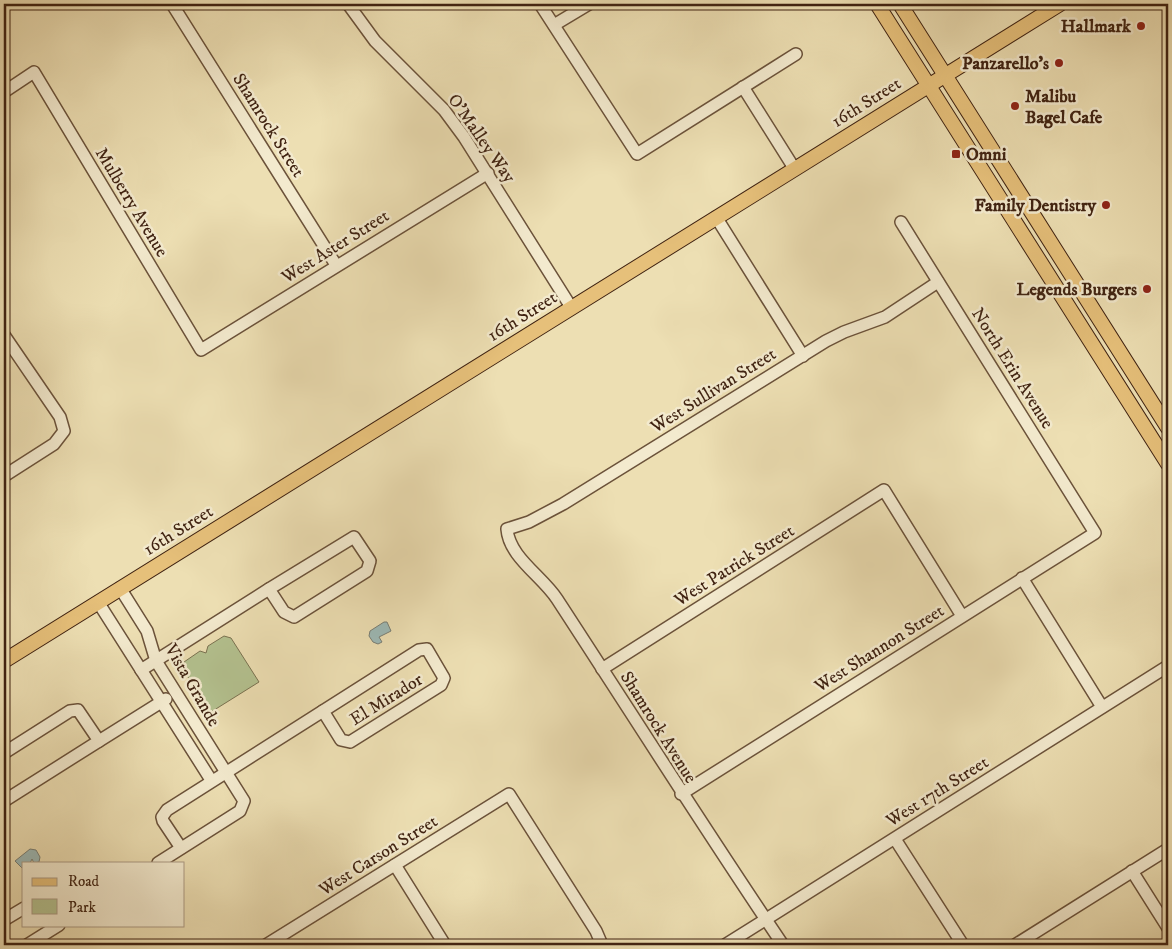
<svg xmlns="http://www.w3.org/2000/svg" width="1172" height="949" viewBox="0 0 1172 949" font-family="'IM FELL DW Pica',serif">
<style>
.green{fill:#b4c290;stroke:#7a7251}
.water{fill:#9dbab7;stroke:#787e75}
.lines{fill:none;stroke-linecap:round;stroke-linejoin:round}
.minor-casing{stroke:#6b523a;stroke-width:14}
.major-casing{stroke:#402312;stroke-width:16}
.minor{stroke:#f3eace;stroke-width:11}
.major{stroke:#e6c07a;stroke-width:14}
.poi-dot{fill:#8f2418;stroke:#f3eace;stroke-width:2}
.labels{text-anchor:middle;stroke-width:5;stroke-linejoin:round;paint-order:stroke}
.poi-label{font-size:18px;font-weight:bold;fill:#402312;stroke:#f3eace;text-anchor:end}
.street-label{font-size:18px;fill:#402312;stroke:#f3eace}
</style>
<rect width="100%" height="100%" fill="#eddfb3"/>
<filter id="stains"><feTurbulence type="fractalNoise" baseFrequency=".004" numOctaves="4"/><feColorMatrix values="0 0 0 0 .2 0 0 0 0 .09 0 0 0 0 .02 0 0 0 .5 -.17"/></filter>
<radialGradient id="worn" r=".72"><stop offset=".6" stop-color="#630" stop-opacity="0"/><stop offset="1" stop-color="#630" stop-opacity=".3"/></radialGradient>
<polygon class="green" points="224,636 231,638 259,682 211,712 182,668 184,662 200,651 206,653 208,646"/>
<g class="water">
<polygon points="384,622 387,622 391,631 379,637 382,642 378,644 373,642 369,636 370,631"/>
<polygon points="30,849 36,850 40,857 39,862 34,863 32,859 30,863 24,863 22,868 15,861"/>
</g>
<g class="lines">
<g class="minor-casing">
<g id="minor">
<polyline points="172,4 336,265"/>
<polyline points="348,4 375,41 444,110 464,137 571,307"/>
<polyline points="540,4 637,154 796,54"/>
<polyline points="554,25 589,4"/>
<polyline points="743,87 794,168"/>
<polyline points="4,92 34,72 201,350 488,173"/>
<polyline points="716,217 803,356"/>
<polyline points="4,335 60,417 64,431 54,444 4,476"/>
<polygon points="354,537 370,561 367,571 294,617 284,612 269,589"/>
<polyline points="1022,578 1102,707"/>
<polyline points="120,588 147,631 156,661 244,801 240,811 158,863"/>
<polyline points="98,602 211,780"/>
<polygon points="427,649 444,678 441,685 350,742 341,740 323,711 419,650"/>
<polyline points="602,669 884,490 962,616"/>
<polyline points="141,670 269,589"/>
<polyline points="99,741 166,699"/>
<polyline points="4,753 70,711 78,710 99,741 4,801"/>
<polyline points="681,794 1095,533 901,222"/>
<polyline points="895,839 963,945"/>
<polyline points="181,848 163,821 162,817 167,810 323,711"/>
<polyline points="395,865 445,945"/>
<polyline points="1132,871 1168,928"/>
<polyline points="4,920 24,908"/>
<polyline points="27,945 59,925"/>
<polyline points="266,945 509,794 596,931 602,945"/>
<polyline points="725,945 1168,666"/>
<path d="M783,945C706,831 632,714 557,599C542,576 509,557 507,529L529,522L563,504L826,341L844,332L885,317L938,282"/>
<polyline points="1015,945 1168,849"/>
</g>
</g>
<g class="major-casing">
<g id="major">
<polyline points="877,4 1168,464"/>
<polyline points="900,4 1168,428"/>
<polyline points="4,661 1060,4"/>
</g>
</g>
<use href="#minor" class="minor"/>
<use href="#major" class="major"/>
</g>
<g class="poi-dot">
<circle cx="1141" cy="26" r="5"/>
<circle cx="1059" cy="63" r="5"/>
<circle cx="1015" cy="106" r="5"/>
<rect x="951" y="149" width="10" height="10" rx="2.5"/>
<circle cx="1106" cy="205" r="5"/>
<circle cx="1147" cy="289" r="5"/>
</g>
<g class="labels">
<g class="poi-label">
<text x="1131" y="32">Hallmark</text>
<text x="1049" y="69">Panzarello's</text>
<text x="1025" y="102" text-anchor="start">Malibu<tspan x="1025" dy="21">Bagel Cafe</tspan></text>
<text x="966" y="160" text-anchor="start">Omni</text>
<text x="1096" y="211">Family Dentistry</text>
<text x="1137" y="295">Legends Burgers</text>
</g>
<g class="street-label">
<text transform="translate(866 102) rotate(-32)" y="6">16th Street</text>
<text transform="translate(269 125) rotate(58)" y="6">Shamrock Street</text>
<text transform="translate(482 138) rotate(55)" y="6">O'Malley Way</text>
<text transform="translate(132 202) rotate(59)" y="6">Mulberry Avenue</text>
<text transform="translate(335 246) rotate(-32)" y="6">West Aster Street</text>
<text transform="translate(522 316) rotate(-32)" y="6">16th Street</text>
<text transform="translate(1013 368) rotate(58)" y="6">North Erin Avenue</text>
<text transform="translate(713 390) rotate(-32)" y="6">West Sullivan Street</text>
<text transform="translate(178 530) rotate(-32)" y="6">16th Street</text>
<text transform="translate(734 565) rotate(-32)" y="6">West Patrick Street</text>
<text transform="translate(879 648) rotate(-32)" y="6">West Shannon Street</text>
<text transform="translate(193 685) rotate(60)" y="6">Vista Grande</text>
<text transform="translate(386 699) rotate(-32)" y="6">El Mirador</text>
<text transform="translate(659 727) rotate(58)" y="6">Shamrock Avenue</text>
<text transform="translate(937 791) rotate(-32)" y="6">West 17th Street</text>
<text transform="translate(378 855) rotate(-32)" y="6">West Carson Street</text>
</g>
</g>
<rect width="1172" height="949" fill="none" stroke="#eddfb3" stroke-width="20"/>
<rect x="5" y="5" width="1162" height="939" fill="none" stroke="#402312" stroke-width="2.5"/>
<rect x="10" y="10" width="1152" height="929" fill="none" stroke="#402312"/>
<rect x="22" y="862" width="162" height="65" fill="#f3eace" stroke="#ab9a83"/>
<rect x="32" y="878" width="25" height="8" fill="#e6c07a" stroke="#ab9a83"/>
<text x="68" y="886" font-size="15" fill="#402312">Road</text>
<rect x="32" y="899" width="25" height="15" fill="#b4c290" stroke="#ab9a83"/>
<text x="68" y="912" font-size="15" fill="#402312">Park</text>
<rect width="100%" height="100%" filter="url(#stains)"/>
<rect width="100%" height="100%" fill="url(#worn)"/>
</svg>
